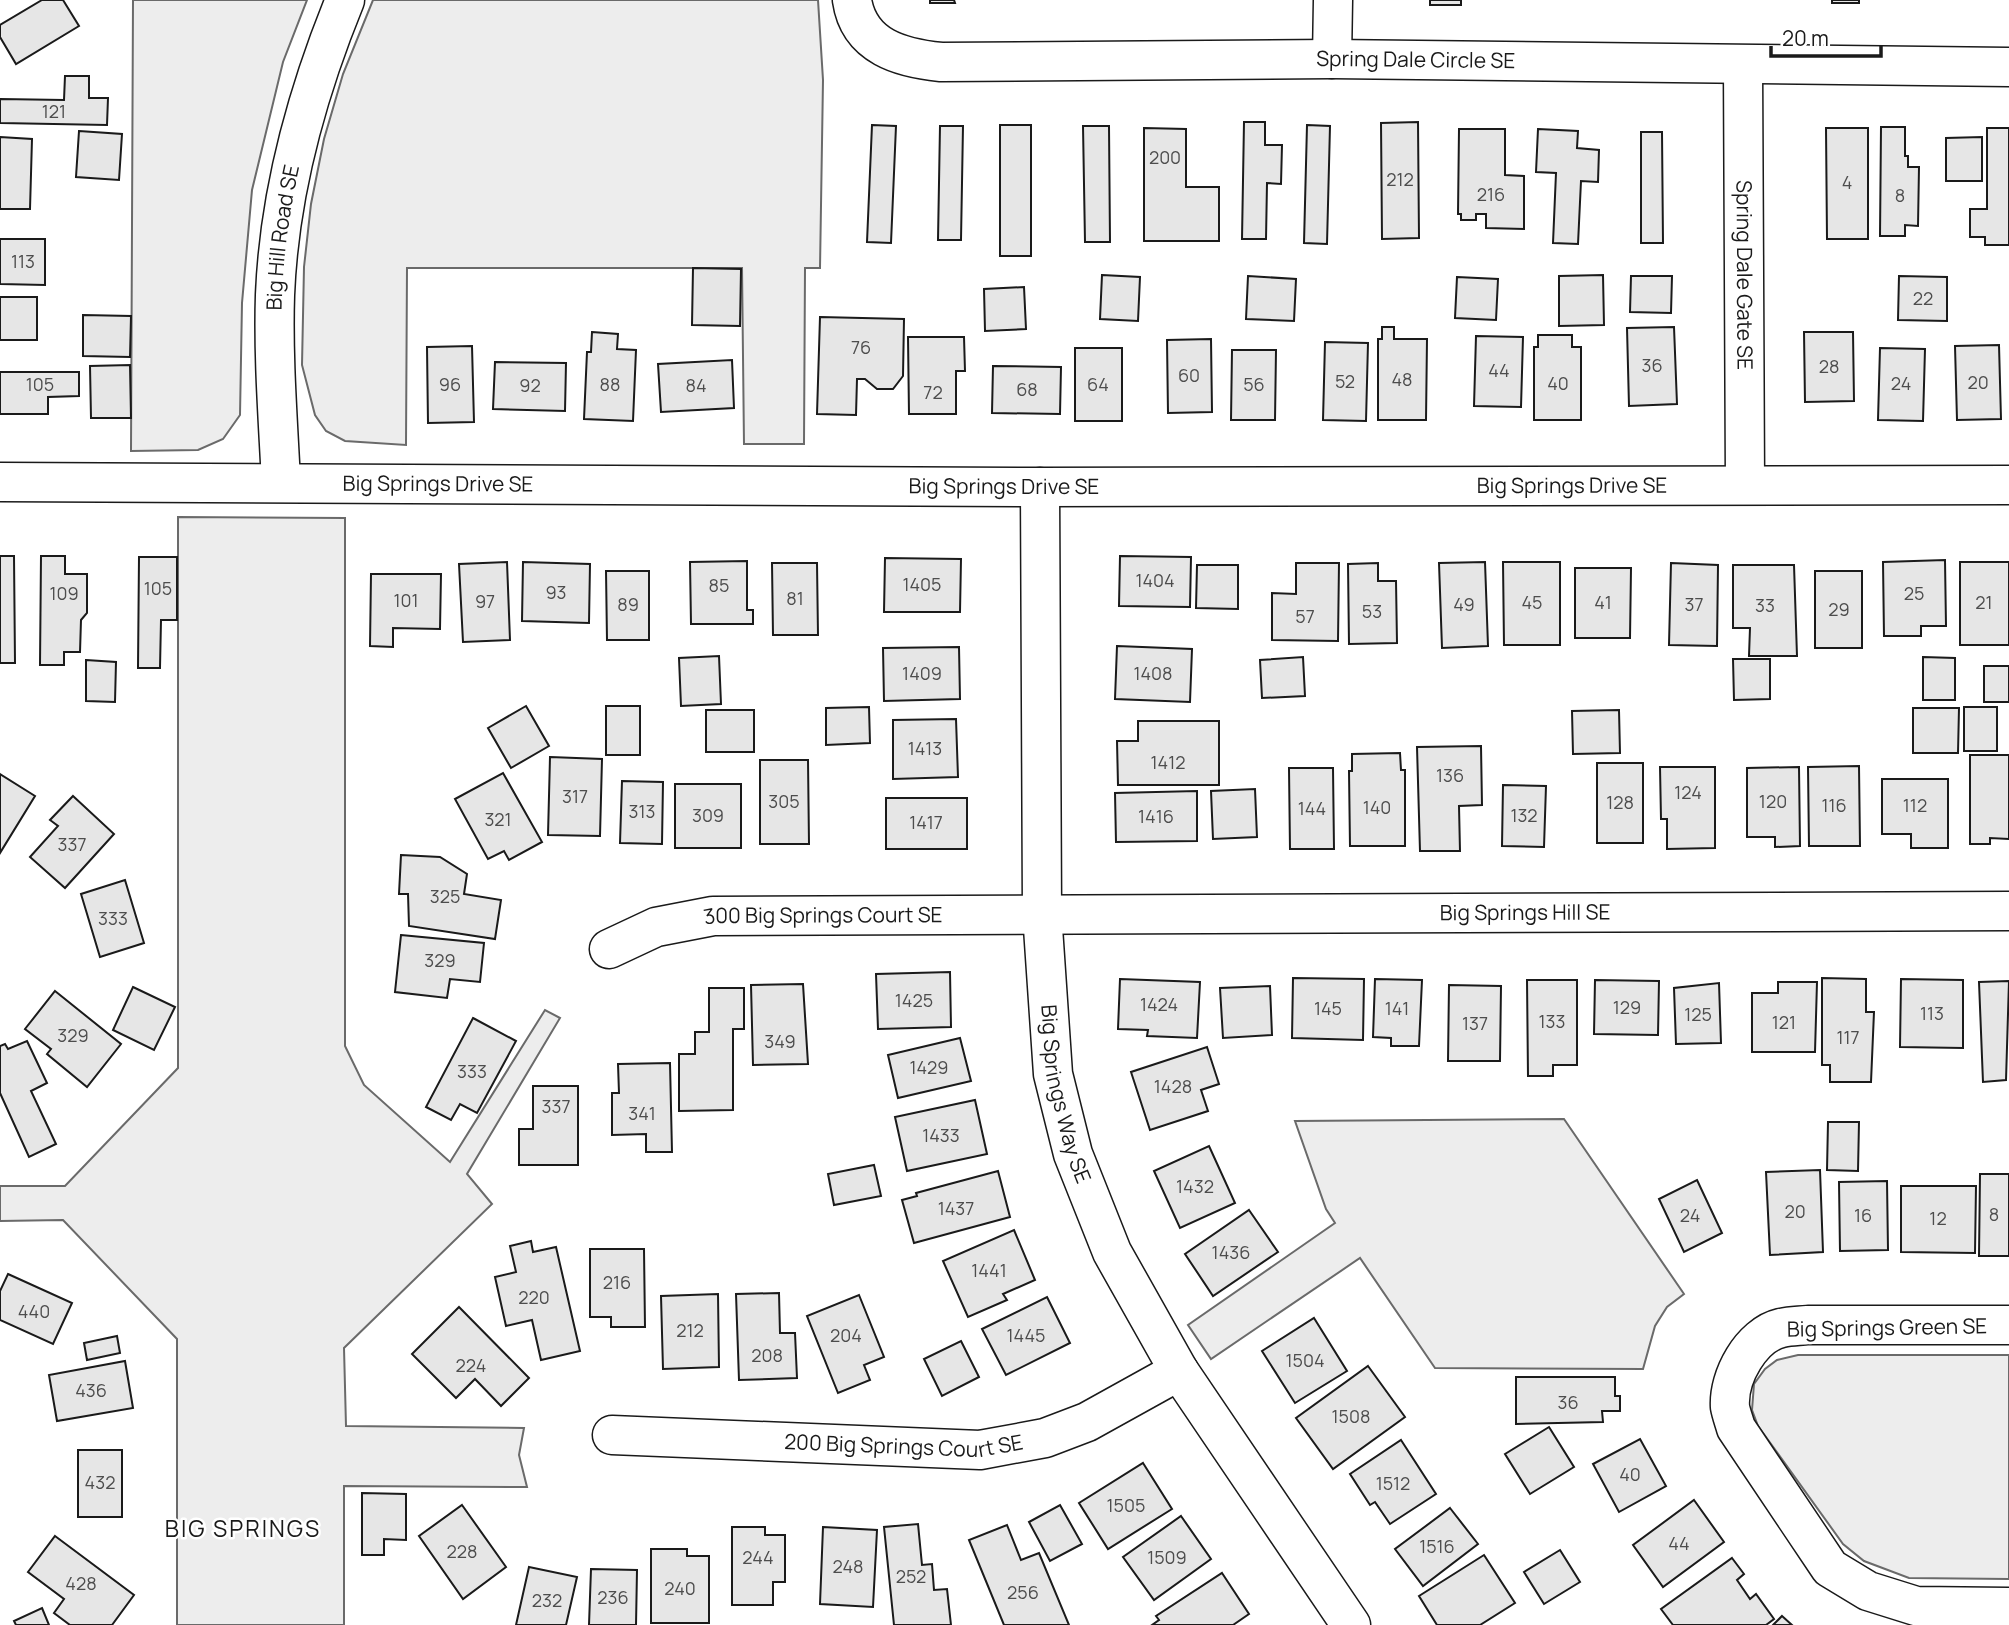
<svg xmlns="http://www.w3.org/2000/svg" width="2009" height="1625" viewBox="0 0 2009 1625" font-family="Manrope,sans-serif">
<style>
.built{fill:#ededed;stroke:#6a6a6a;stroke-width:2}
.building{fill:#e6e6e6;stroke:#1a1a1a;stroke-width:2}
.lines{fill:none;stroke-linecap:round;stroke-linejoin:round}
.minor-casing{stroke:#1a1a1a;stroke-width:41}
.minor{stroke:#fff;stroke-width:38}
.labels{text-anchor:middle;stroke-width:5;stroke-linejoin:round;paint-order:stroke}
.number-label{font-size:18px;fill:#4d4d4d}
.street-label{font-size:21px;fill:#1a1a1a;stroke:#fff}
.neighbourhood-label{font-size:23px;letter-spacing:2px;fill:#1a1a1a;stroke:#fff}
</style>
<rect width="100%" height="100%" fill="#fff"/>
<g class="built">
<polygon points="133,0 307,0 283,62 252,190 242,303 240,415 223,439 198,450 131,451"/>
<polygon points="373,0 818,0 823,80 820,268 805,268 804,444 744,444 742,268 407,268 406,445 345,441 326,431 315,415 302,365 304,267 311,204 324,139 343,74"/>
<polygon points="178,517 345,518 345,1046 364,1085 450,1162 545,1010 560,1018 467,1174 492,1204 344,1348 346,1426 524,1428 519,1455 527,1487 344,1486 344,1625 177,1625 177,1339 63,1220 0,1221 0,1186 65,1186 178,1068"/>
<polygon points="1564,1119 1684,1294 1667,1307 1655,1326 1643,1369 1435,1368 1360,1258 1211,1359 1188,1325 1335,1223 1326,1209 1295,1121"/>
<polygon points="1798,1355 2009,1355 2009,1579 1909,1578 1864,1561 1843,1544 1758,1426 1752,1410 1754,1384 1765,1369 1777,1360"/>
</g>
<g class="building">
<polygon points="42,0 63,0 79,26 16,64 0,37 0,25"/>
<polygon points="930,0 954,0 955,3 930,3"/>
<rect x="1430" y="0" width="31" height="5"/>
<rect x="1832" y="0" width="27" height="3"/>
<polygon points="65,76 89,76 89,98 108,98 107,125 0,123 0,99 64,100"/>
<polygon points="1244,122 1265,122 1265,145 1282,145 1281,184 1267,183 1266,239 1242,239"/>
<polygon points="1418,122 1419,238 1382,239 1381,123"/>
<polygon points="872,125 896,126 891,243 867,242"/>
<rect x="1000" y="125" width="31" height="131"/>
<polygon points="1307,125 1330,126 1327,244 1304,243"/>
<polygon points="940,126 963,126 961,240 938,240"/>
<polygon points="1083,126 1109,126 1110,242 1085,242"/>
<polygon points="1881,127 1905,127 1905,156 1908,156 1908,167 1919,167 1918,226 1905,225 1905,236 1880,236"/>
<polygon points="1144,128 1186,129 1186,187 1219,187 1219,241 1144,241"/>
<polygon points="1826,128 1868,128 1868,239 1827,239"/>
<polygon points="1987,128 2009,128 2009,245 1985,245 1985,237 1970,237 1970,209 1987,209"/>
<polygon points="1459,129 1505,129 1505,175 1524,176 1524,229 1486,228 1486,214 1476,214 1476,220 1461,220 1461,214 1458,214"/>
<polygon points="1538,129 1578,131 1577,148 1599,150 1598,182 1581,181 1578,244 1553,243 1556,173 1536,172"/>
<polygon points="79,131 122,134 119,180 76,177"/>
<polygon points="1641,132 1662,132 1663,243 1641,243"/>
<polygon points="0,137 32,139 30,209 0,209"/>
<polygon points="1982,137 1982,181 1946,181 1946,138"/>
<polygon points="0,239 45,239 45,285 0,284"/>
<polygon points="693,268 741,269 740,326 692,325"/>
<polygon points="1102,275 1140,277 1138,321 1100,319"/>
<polygon points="1603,275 1604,325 1559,326 1559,276"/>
<polygon points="1248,276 1296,279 1294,321 1246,319"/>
<polygon points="1631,276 1672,276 1671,313 1630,312"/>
<polygon points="1899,276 1947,277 1947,321 1898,320"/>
<polygon points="1457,277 1498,279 1496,320 1455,318"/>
<polygon points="1024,287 1026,329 985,331 984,289"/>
<rect x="0" y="297" width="37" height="43"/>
<polygon points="83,315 131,316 130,357 83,356"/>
<polygon points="820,317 904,319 903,376 893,389 877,389 865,379 857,379 856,415 817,414"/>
<polygon points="1382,327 1394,327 1394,339 1427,339 1426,420 1378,420 1378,339 1382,339"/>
<polygon points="1674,327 1677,404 1629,406 1627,328"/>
<polygon points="592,332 618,334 617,349 636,350 633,421 584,419 587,352 591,352"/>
<polygon points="1804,332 1853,332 1854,401 1805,402"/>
<polygon points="1538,335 1572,335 1572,347 1581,347 1581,420 1534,420 1534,347 1538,347"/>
<polygon points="1476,336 1523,337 1521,407 1474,406"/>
<polygon points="908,337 964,337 965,371 956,371 956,414 909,414"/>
<polygon points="1211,339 1212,412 1168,413 1167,340"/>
<polygon points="1325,342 1368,343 1366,421 1323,420"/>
<polygon points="1999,345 2001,419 1957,420 1955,346"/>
<polygon points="472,346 474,422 428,423 427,347"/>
<rect x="1075" y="348" width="47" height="73"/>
<polygon points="1880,348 1925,349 1923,421 1878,420"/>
<polygon points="1232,350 1276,350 1275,420 1231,420"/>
<polygon points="732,360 734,408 661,412 658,364"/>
<polygon points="495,362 566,363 565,411 493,409"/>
<polygon points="130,365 131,418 91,418 90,366"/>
<polygon points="993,366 1061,367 1060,414 992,413"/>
<polygon points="0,372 79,372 79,396 48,397 48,414 0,414"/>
<polygon points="0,556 14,556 15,663 0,663"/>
<polygon points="41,556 65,556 65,574 87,574 87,613 81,620 80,652 64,652 64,665 40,665"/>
<polygon points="1120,556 1191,557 1190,607 1119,606"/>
<polygon points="139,557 177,557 177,620 161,620 160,668 138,668"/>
<polygon points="885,558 961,559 960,612 884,612"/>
<polygon points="1945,560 1946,626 1921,626 1921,636 1884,636 1883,562"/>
<polygon points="747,561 747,610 753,610 753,624 691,624 690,562"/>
<polygon points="507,562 510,640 463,642 459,564"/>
<polygon points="523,562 590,564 589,623 522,621"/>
<polygon points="1485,562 1488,646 1442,648 1439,563"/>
<polygon points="1503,562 1560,562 1560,645 1504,645"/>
<rect x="1960" y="562" width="49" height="83"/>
<polygon points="772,563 817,563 818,635 773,635"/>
<polygon points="1296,563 1339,563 1338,641 1272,640 1272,593 1296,594"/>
<polygon points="1378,563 1378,581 1396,581 1397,643 1349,644 1348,564"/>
<polygon points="1671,563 1718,565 1717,646 1669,645"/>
<polygon points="1197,565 1238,565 1238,609 1196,608"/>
<polygon points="1733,565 1794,565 1797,656 1749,656 1750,628 1733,628"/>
<polygon points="1575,568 1631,568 1630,638 1575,638"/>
<polygon points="606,571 649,571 649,640 607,640"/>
<rect x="1815" y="571" width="47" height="77"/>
<polygon points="371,574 441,574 440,629 393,628 393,647 370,646"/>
<polygon points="1117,646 1192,649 1190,702 1115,699"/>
<polygon points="959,647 960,699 884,701 883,648"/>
<polygon points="719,656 721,704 681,706 679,658"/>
<polygon points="1303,657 1305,696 1262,698 1260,660"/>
<polygon points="1923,657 1955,658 1955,700 1923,700"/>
<polygon points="1733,659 1770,659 1770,699 1734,700"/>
<polygon points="86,660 116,662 115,702 86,701"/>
<rect x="1984" y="666" width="25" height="36"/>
<polygon points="526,706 549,746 511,768 488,728"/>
<rect x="606" y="706" width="34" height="49"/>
<polygon points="869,707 870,743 826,745 826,708"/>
<rect x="1964" y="707" width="33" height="44"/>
<polygon points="1913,708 1959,708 1958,753 1913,753"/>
<rect x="706" y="710" width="48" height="42"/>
<polygon points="1619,710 1620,753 1573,754 1572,711"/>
<polygon points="956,719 958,777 893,779 893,720"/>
<polygon points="1138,721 1219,721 1219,785 1118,785 1117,741 1138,741"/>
<polygon points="1481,746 1482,805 1459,806 1460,851 1420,851 1417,747"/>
<polygon points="1400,753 1401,770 1405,770 1405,846 1350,846 1349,771 1352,771 1352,754"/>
<polygon points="1970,755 2009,755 2009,839 1990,838 1990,844 1970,844"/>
<polygon points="550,757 602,759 600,836 548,835"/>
<polygon points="760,760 808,760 809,844 760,844"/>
<rect x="1597" y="763" width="46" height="80"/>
<polygon points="1859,766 1860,846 1809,846 1808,767"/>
<polygon points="1660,767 1715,767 1715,848 1667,849 1667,819 1661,819"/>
<polygon points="1799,767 1800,846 1775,847 1775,837 1747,837 1747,768"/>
<polygon points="1289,768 1333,768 1334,849 1290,849"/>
<polygon points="503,773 542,842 509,860 504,851 488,859 455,799"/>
<polygon points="0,774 35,796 0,853"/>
<polygon points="1882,779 1948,779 1948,848 1911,848 1911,834 1882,834"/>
<polygon points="622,781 663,782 662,844 620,843"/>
<rect x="675" y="784" width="66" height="64"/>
<polygon points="1503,785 1546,786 1544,847 1502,846"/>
<polygon points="1255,789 1257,837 1213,839 1211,791"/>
<polygon points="1197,791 1197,841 1116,842 1115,793"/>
<polygon points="73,796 114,834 65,888 30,857 58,826 50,820"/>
<rect x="886" y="798" width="81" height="51"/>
<polygon points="401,855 440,857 467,874 464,894 501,900 495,939 409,926 408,894 399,894"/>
<polygon points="125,880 144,943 100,957 81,894"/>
<polygon points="401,935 484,943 480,982 450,979 447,998 395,992"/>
<polygon points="950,972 951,1027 878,1029 876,974"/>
<polygon points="1293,978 1364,979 1363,1040 1292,1038"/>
<polygon points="1822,978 1866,979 1866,1012 1874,1012 1871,1082 1830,1082 1830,1065 1822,1065"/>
<polygon points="1120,979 1200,982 1197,1038 1147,1036 1148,1030 1118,1029"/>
<polygon points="1375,979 1422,980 1419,1046 1391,1046 1391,1038 1373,1037"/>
<polygon points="1901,979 1963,980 1963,1048 1900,1047"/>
<polygon points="1527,980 1577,980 1577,1065 1553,1065 1553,1076 1528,1076"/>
<polygon points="1595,980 1659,981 1658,1035 1594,1034"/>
<polygon points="2009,981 2006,1080 1983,1082 1979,982"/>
<polygon points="1778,982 1817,982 1815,1052 1752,1052 1752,993 1778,993"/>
<polygon points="1719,983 1721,1043 1676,1044 1674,988"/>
<polygon points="803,984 808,1064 753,1065 751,985"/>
<polygon points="1449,985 1501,986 1500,1061 1448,1061"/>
<polygon points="1270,986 1272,1035 1223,1038 1220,988"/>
<polygon points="133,987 175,1007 154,1050 113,1030"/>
<polygon points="709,988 744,988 744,1029 733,1029 733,1110 679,1111 679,1054 695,1054 695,1032 709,1032"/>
<polygon points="55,991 121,1044 87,1087 47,1054 51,1049 25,1029"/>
<polygon points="473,1018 516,1041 477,1113 460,1104 451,1120 426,1107"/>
<polygon points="960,1038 971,1081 898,1098 888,1055"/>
<polygon points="27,1041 47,1083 31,1091 56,1144 29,1157 0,1093 0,1046 5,1044 8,1049"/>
<polygon points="1207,1047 1219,1084 1201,1090 1208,1111 1150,1130 1131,1072"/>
<polygon points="670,1063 672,1152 646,1152 646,1134 612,1135 612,1093 619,1093 618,1064"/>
<polygon points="533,1086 578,1086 578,1165 519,1165 519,1129 533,1129"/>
<polygon points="975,1100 987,1154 907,1171 895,1117"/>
<polygon points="1828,1122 1859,1122 1858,1171 1827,1170"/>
<polygon points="1209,1146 1235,1203 1180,1228 1154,1171"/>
<polygon points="874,1165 881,1196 834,1205 828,1174"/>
<polygon points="1820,1170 1823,1252 1770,1255 1766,1172"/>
<polygon points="998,1171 1010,1217 914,1243 902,1200 917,1196 916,1193"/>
<polygon points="1980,1174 2009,1174 2009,1256 1979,1256"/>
<polygon points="1697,1180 1722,1233 1684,1252 1659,1199"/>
<polygon points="1887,1181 1888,1250 1840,1251 1839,1182"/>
<polygon points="1901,1186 1976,1186 1975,1253 1901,1252"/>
<polygon points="1249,1210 1278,1252 1213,1296 1185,1254"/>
<polygon points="1014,1230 1035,1280 1003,1294 1007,1300 968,1317 943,1261"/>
<polygon points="531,1241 533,1252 556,1247 580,1351 541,1360 532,1320 506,1326 495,1277 516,1272 510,1246"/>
<polygon points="590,1249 644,1249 645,1327 611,1327 611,1317 590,1317"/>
<polygon points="8,1274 72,1303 53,1344 0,1320 0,1291"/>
<polygon points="779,1293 780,1333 795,1333 797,1378 739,1380 736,1294"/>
<polygon points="718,1294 719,1367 663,1369 661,1296"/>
<polygon points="859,1295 884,1357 864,1365 870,1380 838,1393 807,1316"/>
<polygon points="1047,1297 1070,1343 1006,1375 982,1329"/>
<polygon points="459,1307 529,1378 501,1406 475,1379 456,1398 412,1354"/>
<polygon points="1314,1318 1347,1371 1295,1403 1262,1351"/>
<polygon points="117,1336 120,1353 87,1360 84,1343"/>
<polygon points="961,1341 979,1377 942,1396 924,1359"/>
<polygon points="125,1361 133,1408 57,1421 49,1375"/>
<polygon points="1368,1366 1405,1417 1333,1469 1296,1418"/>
<polygon points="1516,1377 1615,1377 1615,1396 1620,1396 1620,1411 1602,1411 1603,1422 1516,1424"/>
<polygon points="1549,1427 1574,1467 1530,1494 1505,1454"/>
<polygon points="1640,1439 1666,1486 1619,1512 1593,1464"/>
<polygon points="1401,1440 1436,1494 1390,1524 1375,1502 1370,1505 1350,1474"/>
<rect x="78" y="1450" width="44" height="67"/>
<polygon points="1143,1463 1172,1509 1108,1549 1079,1503"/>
<polygon points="362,1493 406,1494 406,1540 384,1539 384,1555 362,1555"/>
<polygon points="1694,1500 1724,1542 1663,1587 1633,1545"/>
<polygon points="462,1505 506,1567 463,1599 419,1536"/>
<polygon points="1060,1505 1082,1544 1050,1561 1029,1522"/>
<polygon points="1450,1508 1478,1544 1423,1586 1395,1549"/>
<polygon points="1181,1516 1211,1559 1154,1600 1123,1557"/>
<polygon points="918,1524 922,1565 932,1564 934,1590 947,1589 951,1625 894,1625 884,1527"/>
<polygon points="1007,1525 1021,1560 1039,1553 1069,1625 1004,1625 969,1540"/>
<polygon points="732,1527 765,1527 765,1535 785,1535 785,1582 773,1582 773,1605 732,1605"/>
<polygon points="823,1527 877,1530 873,1607 820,1604"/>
<polygon points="55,1536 134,1595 112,1625 70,1625 54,1613 64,1599 28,1572"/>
<polygon points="651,1549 687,1549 687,1556 709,1556 709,1623 651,1623"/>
<polygon points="1560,1550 1580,1582 1544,1604 1524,1572"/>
<polygon points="1484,1555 1515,1603 1480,1625 1437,1625 1419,1596"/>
<polygon points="1732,1558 1744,1574 1737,1580 1750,1599 1756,1594 1774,1619 1766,1625 1673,1625 1661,1609"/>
<polygon points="529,1567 577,1577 566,1625 516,1625"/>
<polygon points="591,1569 637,1570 636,1625 589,1625"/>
<polygon points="1222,1573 1249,1614 1233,1625 1152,1625 1159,1620 1156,1616"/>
<polygon points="42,1608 49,1625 16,1625 14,1621"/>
<polygon points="1782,1616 1792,1625 1773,1625"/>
</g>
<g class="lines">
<g class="minor-casing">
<g id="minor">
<path id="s1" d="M852,0C859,47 901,58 941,62L1332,59L2009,67"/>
<polyline points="1332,59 1333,0"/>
<path id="s2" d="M1743,65L1745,484"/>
<path id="s3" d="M0,482L1040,487L2009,485"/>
<path id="s4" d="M281,482C278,420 273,357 275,295C279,194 307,93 345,0"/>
<path id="s5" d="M1040,487L1042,913L1053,1074L1073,1154L1112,1252L1179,1371L1351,1625"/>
<path id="s6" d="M609,949L656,927L713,916L2009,911"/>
<path d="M2009,1325H1808C1799,1326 1789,1326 1781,1328C1751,1335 1728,1377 1730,1407C1731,1413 1734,1421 1736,1428L1830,1568L1868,1591L1916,1606L2009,1607"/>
<path id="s7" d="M612,1435L980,1450L1045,1438L1087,1422L1179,1371"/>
</g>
</g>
<use href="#minor" class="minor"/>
</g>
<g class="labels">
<g class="number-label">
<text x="54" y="118">121</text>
<text x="1165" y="164">200</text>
<text x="1400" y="186">212</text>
<text x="1847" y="189">4</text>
<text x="1491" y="201">216</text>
<text x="1900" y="202">8</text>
<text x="23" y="268">113</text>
<text x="1923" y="305">22</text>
<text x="861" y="354">76</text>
<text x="1652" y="372">36</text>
<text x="1829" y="373">28</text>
<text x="1499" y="377">44</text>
<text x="1189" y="382">60</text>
<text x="1402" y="386">48</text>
<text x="1345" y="388">52</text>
<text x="1978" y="389">20</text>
<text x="1558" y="390">40</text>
<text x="1901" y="390">24</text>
<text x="40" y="391">105</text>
<text x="450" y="391">96</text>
<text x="610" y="391">88</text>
<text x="1098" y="391">64</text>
<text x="1254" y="391">56</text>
<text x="530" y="392">92</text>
<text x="696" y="392">84</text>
<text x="1027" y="396">68</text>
<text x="933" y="399">72</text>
<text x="1155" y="587">1404</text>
<text x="922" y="591">1405</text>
<text x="719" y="592">85</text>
<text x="158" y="595">105</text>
<text x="556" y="599">93</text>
<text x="64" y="600">109</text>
<text x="1914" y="600">25</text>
<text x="795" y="605">81</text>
<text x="406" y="607">101</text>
<text x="485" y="608">97</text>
<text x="1532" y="609">45</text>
<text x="1603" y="609">41</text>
<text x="1984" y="609">21</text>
<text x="628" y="611">89</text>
<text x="1464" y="611">49</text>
<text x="1694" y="611">37</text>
<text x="1765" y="612">33</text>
<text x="1839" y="616">29</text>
<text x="1372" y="618">53</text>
<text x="1305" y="623">57</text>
<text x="922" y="680">1409</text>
<text x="1153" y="680">1408</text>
<text x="925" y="755">1413</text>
<text x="1168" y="769">1412</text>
<text x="1450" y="782">136</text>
<text x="1688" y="799">124</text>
<text x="575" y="803">317</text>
<text x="784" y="808">305</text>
<text x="1773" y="808">120</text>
<text x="1620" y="809">128</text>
<text x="1834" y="812">116</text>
<text x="1915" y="812">112</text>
<text x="1377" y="814">140</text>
<text x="1312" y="815">144</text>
<text x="642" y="818">313</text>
<text x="708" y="822">309</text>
<text x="1524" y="822">132</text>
<text x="1156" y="823">1416</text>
<text x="498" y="826">321</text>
<text x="926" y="829">1417</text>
<text x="72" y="851">337</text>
<text x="445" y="903">325</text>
<text x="113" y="925">333</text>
<text x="440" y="967">329</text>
<text x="914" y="1007">1425</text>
<text x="1159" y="1011">1424</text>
<text x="1627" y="1014">129</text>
<text x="1328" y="1015">145</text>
<text x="1397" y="1015">141</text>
<text x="1932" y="1020">113</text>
<text x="1698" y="1021">125</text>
<text x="1552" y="1028">133</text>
<text x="1784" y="1029">121</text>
<text x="1475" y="1030">137</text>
<text x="73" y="1042">329</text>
<text x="1848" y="1044">117</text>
<text x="780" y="1048">349</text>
<text x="929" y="1074">1429</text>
<text x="472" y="1078">333</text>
<text x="1173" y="1093">1428</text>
<text x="556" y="1113">337</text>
<text x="642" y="1120">341</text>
<text x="941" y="1142">1433</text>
<text x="1195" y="1193">1432</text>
<text x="956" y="1215">1437</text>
<text x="1795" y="1218">20</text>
<text x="1994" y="1221">8</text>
<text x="1690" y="1222">24</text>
<text x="1863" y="1222">16</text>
<text x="1938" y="1225">12</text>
<text x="1231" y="1259">1436</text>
<text x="989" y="1277">1441</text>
<text x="617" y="1289">216</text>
<text x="534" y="1304">220</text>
<text x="34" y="1318">440</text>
<text x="690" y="1337">212</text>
<text x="846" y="1342">204</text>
<text x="1026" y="1342">1445</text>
<text x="767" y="1362">208</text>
<text x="1305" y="1367">1504</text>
<text x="471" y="1372">224</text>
<text x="91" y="1397">436</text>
<text x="1568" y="1409">36</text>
<text x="1351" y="1423">1508</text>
<text x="1630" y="1481">40</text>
<text x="100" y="1489">432</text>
<text x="1393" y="1490">1512</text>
<text x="1126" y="1512">1505</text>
<text x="1679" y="1550">44</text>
<text x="1437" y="1553">1516</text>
<text x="462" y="1558">228</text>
<text x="758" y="1564">244</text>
<text x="1167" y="1564">1509</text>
<text x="848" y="1573">248</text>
<text x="911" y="1583">252</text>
<text x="81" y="1590">428</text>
<text x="680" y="1595">240</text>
<text x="1023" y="1599">256</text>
<text x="613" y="1604">236</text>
<text x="547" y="1607">232</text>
</g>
<g class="street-label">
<text dy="7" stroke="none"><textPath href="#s1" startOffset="593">Spring Dale Circle SE</textPath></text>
<text dy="7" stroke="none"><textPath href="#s4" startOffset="245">Big Hill Road SE</textPath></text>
<text dy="7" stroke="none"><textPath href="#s2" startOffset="210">Spring Dale Gate SE</textPath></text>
<text dy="7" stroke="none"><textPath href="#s3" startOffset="438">Big Springs Drive SE</textPath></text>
<text dy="7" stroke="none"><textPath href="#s3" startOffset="1572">Big Springs Drive SE</textPath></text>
<text dy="7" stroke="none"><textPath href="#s3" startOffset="1004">Big Springs Drive SE</textPath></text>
<text dy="7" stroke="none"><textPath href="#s6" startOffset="922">Big Springs Hill SE</textPath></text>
<text dy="7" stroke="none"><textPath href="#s6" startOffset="220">300 Big Springs Court SE</textPath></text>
<text dy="7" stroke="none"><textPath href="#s5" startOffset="609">Big Springs Way SE</textPath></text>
<text transform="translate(1887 1328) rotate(-1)" y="7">Big Springs Green SE</text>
<text dy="7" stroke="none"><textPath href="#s7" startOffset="292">200 Big Springs Court SE</textPath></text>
</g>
<g class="neighbourhood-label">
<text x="243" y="1537">BIG SPRINGS</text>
</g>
</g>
<path d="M1771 46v10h110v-10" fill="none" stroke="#1a1a1a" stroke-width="3.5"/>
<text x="1782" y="46" font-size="21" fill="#1a1a1a" stroke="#ffffff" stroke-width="5" paint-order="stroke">20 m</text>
</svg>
